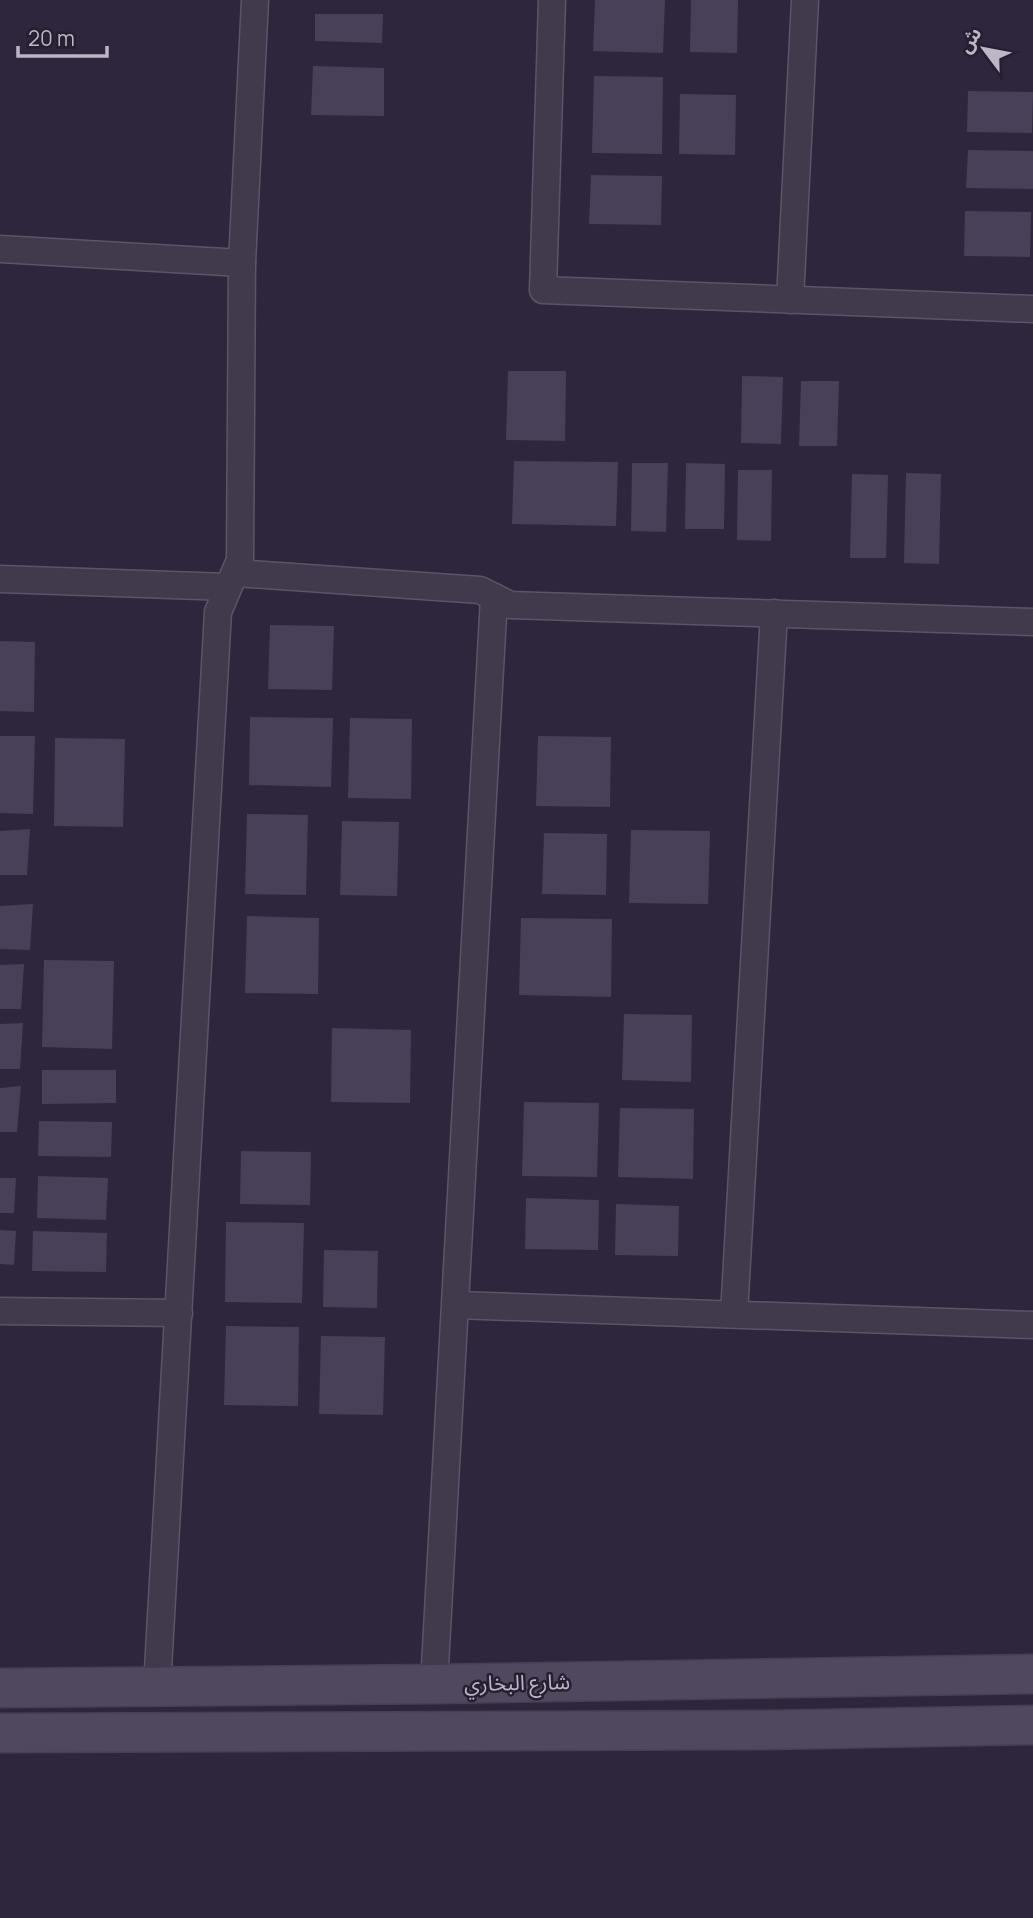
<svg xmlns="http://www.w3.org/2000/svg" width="1033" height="1918" viewBox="0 0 1033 1918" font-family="Manrope,'Noto Sans Arabic',sans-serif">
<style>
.building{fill:#484059}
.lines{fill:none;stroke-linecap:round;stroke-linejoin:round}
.street-casing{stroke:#5b5567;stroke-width:29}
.secondary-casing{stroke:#464052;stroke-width:41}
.street{stroke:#403a4c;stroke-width:26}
.secondary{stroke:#50485f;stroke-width:38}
.labels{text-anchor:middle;stroke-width:5;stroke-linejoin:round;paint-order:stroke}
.street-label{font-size:21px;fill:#bcb6c7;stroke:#251f31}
</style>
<rect width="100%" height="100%" fill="#2d263c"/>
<g class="building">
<polygon points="595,0 665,0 663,53 593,51"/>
<polygon points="691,0 738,0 737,53 690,52"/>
<polygon points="315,14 383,14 382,43 315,41"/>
<polygon points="313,66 384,68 384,116 311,115"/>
<polygon points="594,76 663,77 662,154 592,153"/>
<polygon points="968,91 1033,92 1032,133 967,132"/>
<polygon points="680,94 736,95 735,155 679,154"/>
<polygon points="968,150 1033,151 1033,189 966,188"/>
<polygon points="591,175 662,176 661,225 589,224"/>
<polygon points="965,211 1031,212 1030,257 964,256"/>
<polygon points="508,371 566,371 565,441 506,440"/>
<polygon points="742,376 783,377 781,444 741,443"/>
<polygon points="801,381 839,381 837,446 799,446"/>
<polygon points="514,461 618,462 616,526 512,524"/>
<polygon points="632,463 668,463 666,532 631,531"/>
<polygon points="686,463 725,464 724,529 685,529"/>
<polygon points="738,470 772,470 771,541 737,540"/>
<polygon points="906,473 941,474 939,564 904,563"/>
<polygon points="852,474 888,475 886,558 850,558"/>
<polygon points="270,625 334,626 332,690 268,689"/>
<polygon points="0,641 35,642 34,712 0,711"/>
<polygon points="250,717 333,718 331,787 249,785"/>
<polygon points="350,718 412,719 411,799 348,798"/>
<polygon points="0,736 35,736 33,814 0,813"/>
<polygon points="538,736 611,737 610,807 536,806"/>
<polygon points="55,738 125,739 123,827 54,826"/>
<polygon points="247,814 308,815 306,895 245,894"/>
<polygon points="342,821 399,822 397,896 340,895"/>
<polygon points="30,829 27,875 0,875 0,831"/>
<polygon points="631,830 710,831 708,904 629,903"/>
<polygon points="544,833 607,834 606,895 542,894"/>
<polygon points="33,904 30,950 0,949 0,906"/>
<polygon points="247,916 319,918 318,994 245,993"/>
<polygon points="521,918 612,919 611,997 519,995"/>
<polygon points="44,960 114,961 112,1049 42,1047"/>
<polygon points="24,964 21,1009 0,1009 0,965"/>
<polygon points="624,1014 692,1015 691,1082 622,1080"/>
<polygon points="23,1023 20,1069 0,1069 0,1024"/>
<polygon points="332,1028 411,1030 410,1103 331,1102"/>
<polygon points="42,1070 116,1070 116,1103 42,1104"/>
<polygon points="21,1086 17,1132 0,1132 0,1088"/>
<polygon points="524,1102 599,1103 597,1177 522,1176"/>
<polygon points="620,1108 694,1109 693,1179 618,1177"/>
<polygon points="39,1121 112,1122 111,1157 38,1156"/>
<polygon points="241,1151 311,1152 310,1205 240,1204"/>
<polygon points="38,1176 108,1178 106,1220 37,1218"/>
<polygon points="0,1178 16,1178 14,1213 0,1213"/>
<polygon points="526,1198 599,1200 598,1250 525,1249"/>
<polygon points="616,1204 679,1206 678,1256 615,1255"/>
<polygon points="226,1222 304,1223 302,1303 225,1302"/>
<polygon points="0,1230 16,1231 14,1265 0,1264"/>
<polygon points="33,1231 107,1233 106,1272 32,1271"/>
<polygon points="324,1250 378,1251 377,1308 323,1307"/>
<polygon points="226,1326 299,1327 298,1406 224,1405"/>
<polygon points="321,1336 385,1337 383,1415 319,1414"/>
</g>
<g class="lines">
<g class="street-casing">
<g id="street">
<polyline points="552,0 543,290 1033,309"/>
<polyline points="0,249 242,263"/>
<polyline points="790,300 805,0"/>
<polyline points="235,573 480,590 510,605 1033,622"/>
<polyline points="0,579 228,587"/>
<polyline points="456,1305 1033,1325"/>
<polyline points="0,1311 179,1313"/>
<polyline points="734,1314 774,613"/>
<polyline points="434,1684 494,597"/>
<polyline points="157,1687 218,612 240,560 242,263 255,0"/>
</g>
</g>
<g class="secondary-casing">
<g id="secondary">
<polyline points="0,1688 434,1684 1033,1674"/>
<polyline points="0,1733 767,1730 1033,1725"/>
</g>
</g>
<use href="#street" class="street"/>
<use href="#secondary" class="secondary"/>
</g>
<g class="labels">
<g class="street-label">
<text transform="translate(517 1683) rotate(-1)" y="7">شارع البخاري</text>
</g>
</g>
<g transform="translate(984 49) rotate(302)" stroke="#251f31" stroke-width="5" paint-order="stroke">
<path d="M0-5L12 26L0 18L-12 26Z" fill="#bcb6c7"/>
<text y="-10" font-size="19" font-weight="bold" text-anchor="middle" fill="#bcb6c7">ش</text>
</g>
<path d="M18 46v10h89v-10" fill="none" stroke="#bcb6c7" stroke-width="3.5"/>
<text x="28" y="46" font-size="21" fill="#bcb6c7" stroke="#251f31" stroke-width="5" paint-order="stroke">20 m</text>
</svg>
